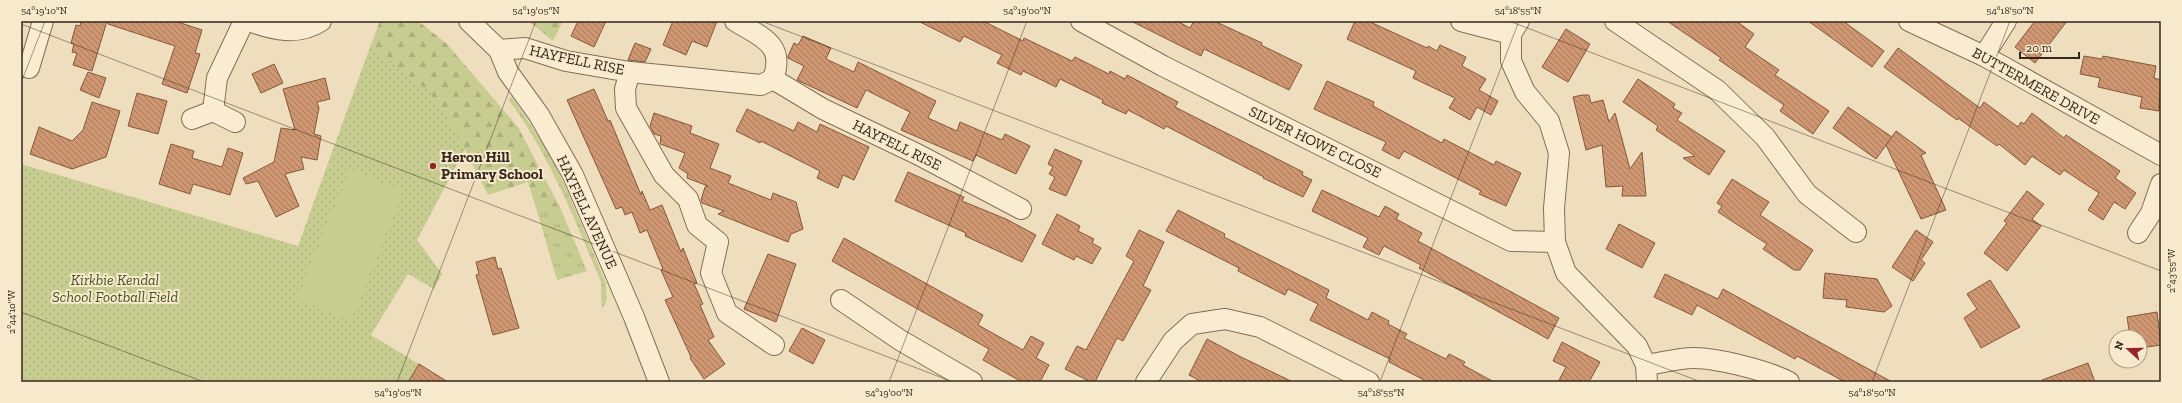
<svg xmlns="http://www.w3.org/2000/svg" width="2182" height="403" viewBox="0 0 2182 403" font-family="'Zilla Slab',serif">
<style>
.grass{fill:url(#grass-tufts)}
.forest{fill:url(#forest-firs)}
.park{fill:url(#park-dots)}
.pitch{fill:#c7cc91}
.building{fill:url(#building-back-hatch);stroke:#86573b}
.lines{fill:none;stroke-linecap:round;stroke-linejoin:round}
.street-casing{stroke:#866e56;stroke-width:22}
.street{stroke:#f9ecd0;stroke-width:20}
.ticks{fill:none;stroke:#35271b;stroke-width:1;stroke-opacity:0.45}
.poi-dot{fill:#962528;stroke:#f6e9cc;stroke-width:1.5}
.labels{text-anchor:middle;stroke-width:4;stroke-linejoin:round;paint-order:stroke}
.street-label{font-size:15px;fill:#35271b;stroke:#f6e9cc}
.poi-label{font-size:15px;font-weight:bold;fill:#35271b;stroke:#f6e9cc;text-anchor:start}
.park-label{font-size:15px;font-style:italic;fill:#475221;stroke:#f6e9cc}
.neatline{fill:none;stroke:#35271b;stroke-width:1.5}
.ticks-label{font-size:10px;text-anchor:middle;fill:#35271b}
</style>
<defs>
<pattern id="grass-tufts" width="24" height="20" patternUnits="userSpaceOnUse"><rect width="24" height="20" fill="#c7cc91"/><path d="M3 7l-1-3M5 7V3M7 7l1-3M15 17l-1-3M17 17v-4M19 17l1-3" fill="none" stroke="#acaf7c"/></pattern>
<pattern id="forest-firs" width="22" height="20" patternUnits="userSpaceOnUse"><rect width="22" height="20" fill="#c7cc91"/><path d="M5 1l3.5 6h-7zM16 11l3.5 6h-7z" fill="#acaf7c"/></pattern>
<pattern id="park-dots" width="8" height="8" patternUnits="userSpaceOnUse"><rect width="8" height="8" fill="#c7cc91"/><path d="M2 2h.1M6 6h.1" fill="none" stroke="#acaf7c" stroke-width="1.8" stroke-linecap="round"/></pattern>
<pattern id="building-back-hatch" width="6" height="6" patternUnits="userSpaceOnUse"><rect width="6" height="6" fill="#ce9671"/><path d="M-1 5l2 2M0 0l6 6M5-1l2 2" fill="none" stroke="#a87a5c"/></pattern>
</defs>
<rect width="100%" height="100%" fill="#eedebd"/>
<g class="grass">
<path d="M512,97L546,148L564,183L605,281L607,299L603,308C600,302 602,290 601,282C574,218 549,154 508,99Z"/>
<polygon points="559,205 587,271 557,280 537,211"/>
</g>
<g class="forest">
<polygon points="380,21 418,21 446,43 518,127 559,205 537,211 528,182 488,195 453,127 370,47"/>
<polygon points="529,21 563,21 553,41"/>
</g>
<polygon class="park" points="370,47 428,90 453,126 465,149 417,240 442,274 434,289 408,274 371,335 419,364 408,382 21,382 21,164 298,246"/>
<polygon class="pitch" points="350,170 403,191 351,321 297,299"/>
<g class="building">
<polygon points="81,21 107,21 92,71 73,65 77,53 72,52 74,44 71,43 76,25 80,26"/>
<polygon points="108,21 175,21 202,30 195,53 200,54 187,93 162,84 175,46 108,24"/>
<polygon points="578,21 606,21 594,47 571,36"/>
<polygon points="673,21 717,21 707,47 692,41 686,55 663,45"/>
<polygon points="918,21 983,21 1023,41 1024,38 1072,61 1075,57 1109,74 1110,71 1125,79 1127,75 1178,102 1175,107 1303,172 1302,175 1312,180 1303,197 1263,178 1264,177 1166,126 1164,129 1128,110 1126,114 1102,103 1103,100 1060,79 1056,87 1023,71 1021,75 997,63 1002,55 964,36 960,42"/>
<polygon points="1131,21 1177,21 1190,28 1194,21 1214,21 1262,43 1261,45 1302,65 1289,90 1204,49 1201,56"/>
<polygon points="1355,21 1368,21 1427,48 1428,46 1437,51 1440,45 1466,57 1462,66 1486,79 1479,90 1498,101 1491,115 1477,107 1470,120 1449,108 1455,98 1413,78 1416,71 1347,39"/>
<polygon points="1667,21 1736,21 1754,34 1745,47 1779,70 1775,75 1829,111 1813,134 1780,111 1784,105 1719,60 1721,58"/>
<polygon points="1808,21 1843,21 1884,51 1872,67"/>
<polygon points="2035,21 2067,21 2035,63 2015,47"/>
<polygon points="1566,29 1590,44 1568,82 1542,67"/>
<polygon points="803,36 831,48 826,59 854,72 858,62 936,101 928,118 957,131 960,122 1002,140 1005,134 1030,146 1016,174 976,155 973,161 901,130 910,112 866,90 857,108 797,80 804,66 788,58 788,56 794,43 798,45"/>
<polygon points="635,43 651,49 645,62 628,60"/>
<polygon points="1898,48 1980,108 1984,102 2018,127 2021,122 2024,124 2032,113 2064,138 2066,135 2120,171 2115,178 2136,193 2125,209 2114,202 2103,220 2088,210 2099,193 2064,170 2060,175 2032,156 2025,165 1999,144 1997,146 1958,118 1957,120 1884,67"/>
<polygon points="2084,56 2102,59 2103,56 2156,66 2154,78 2161,80 2159,111 2140,108 2142,97 2098,87 2100,78 2080,74"/>
<polygon points="274,64 283,83 261,93 252,74"/>
<polygon points="88,72 106,78 99,98 80,90"/>
<polygon points="325,78 330,99 317,102 319,108 314,134 321,136 317,160 301,157 304,169 285,174 299,206 276,217 258,181 246,184 243,178 274,162 281,128 295,130 283,89"/>
<polygon points="1638,79 1675,104 1673,108 1682,113 1677,120 1725,151 1709,175 1683,158 1695,156 1656,130 1658,126 1623,102"/>
<polygon points="1327,81 1374,102 1373,106 1442,143 1444,139 1494,165 1496,161 1521,173 1506,206 1479,194 1481,191 1404,151 1399,159 1382,150 1386,142 1314,109"/>
<polygon points="594,89 608,121 610,120 641,195 642,191 650,210 662,205 681,252 683,248 697,283 694,284 703,304 700,305 714,337 708,340 725,364 704,379 690,358 691,357 665,300 673,297 661,270 663,269 647,230 640,233 632,212 625,215 622,207 616,209 567,100"/>
<polygon points="137,93 167,101 158,134 128,126"/>
<polygon points="1582,95 1589,95 1591,103 1603,100 1609,122 1615,113 1630,169 1642,152 1646,196 1622,196 1623,186 1606,187 1602,145 1586,150 1573,97"/>
<polygon points="92,102 120,111 106,157 72,169 30,154 39,127 72,141 83,130"/>
<polygon points="1848,107 1892,137 1876,159 1833,128"/>
<polygon points="747,109 794,131 798,122 817,132 820,124 869,147 854,180 843,175 838,188 817,178 820,171 761,141 760,143 736,131"/>
<polygon points="654,113 692,126 690,133 719,144 710,168 731,176 728,183 771,200 773,193 796,202 803,229 791,234 788,242 718,214 724,211 702,203 701,200 705,187 708,186 687,178 688,174 679,168 685,153 660,144 661,136 654,134 650,126"/>
<polygon points="1896,131 1926,153 1921,155 1946,210 1921,219 1886,145"/>
<polygon points="171,144 194,151 192,158 222,167 228,148 243,153 230,195 193,184 190,194 159,184"/>
<polygon points="1055,149 1082,161 1066,196 1049,189 1055,177 1049,174 1053,167 1048,164"/>
<polygon points="908,172 964,197 962,201 1006,219 1036,235 1022,262 965,236 966,233 895,201"/>
<polygon points="1732,179 1769,202 1760,215 1813,250 1800,270 1794,270 1763,249 1767,244 1718,212 1722,206 1717,203"/>
<polygon points="1322,190 1379,217 1385,206 1399,214 1396,219 1422,233 1418,241 1559,318 1548,339 1419,268 1421,265 1384,246 1379,255 1363,247 1368,238 1312,211"/>
<polygon points="2027,191 2044,204 2032,219 2041,226 2007,271 1984,253 2007,223 2004,221"/>
<polygon points="1178,210 1225,234 1224,237 1329,290 1326,298 1368,320 1372,312 1389,321 1388,324 1407,334 1404,338 1446,359 1449,354 1465,362 1463,365 1494,382 1428,382 1389,362 1390,359 1310,320 1318,304 1288,289 1285,295 1238,271 1239,268 1166,231"/>
<polygon points="1057,214 1080,226 1078,231 1094,239 1092,243 1101,248 1092,264 1076,256 1074,260 1042,244"/>
<polygon points="1619,224 1655,243 1642,268 1606,249"/>
<polygon points="1139,230 1164,242 1143,286 1151,290 1123,341 1117,338 1095,382 1091,382 1065,369 1077,346 1086,350 1134,261 1126,256"/>
<polygon points="1916,230 1933,242 1921,260 1925,263 1913,281 1892,267"/>
<polygon points="844,238 983,315 978,325 1023,350 1031,336 1044,343 1036,358 1049,365 1040,382 1022,382 983,360 989,349 832,261"/>
<polygon points="768,254 796,264 776,322 744,309"/>
<polygon points="495,257 498,269 501,268 519,328 493,335 476,275 479,274 476,262"/>
<polygon points="1825,273 1877,279 1892,306 1884,312 1846,307 1847,300 1823,298"/>
<polygon points="1665,274 1718,299 1723,289 1892,382 1845,382 1797,356 1795,359 1697,305 1692,315 1654,297"/>
<polygon points="1990,280 2020,327 1981,348 1964,318 1977,309 1967,294"/>
<polygon points="2157,312 2161,345 2140,348 2140,337 2130,337 2127,317"/>
<polygon points="802,328 825,340 813,364 789,351"/>
<polygon points="1207,339 1241,357 1293,382 1202,382 1189,375"/>
<polygon points="1562,342 1600,362 1589,382 1558,382 1566,367 1553,361"/>
<polygon points="2088,363 2095,382 2043,382 2042,380"/>
<polygon points="419,364 448,382 408,382"/>
</g>
<g class="lines">
<g class="street-casing">
<g id="street">
<path d="M249,21C273,30 298,36 321,21"/>
<polyline points="469,21 499,50 508,72 539,115 573,175 634,317 659,382"/>
<path d="M735,21C761,37 786,44 773,79"/>
<polyline points="1081,21 1163,66 1511,241 1555,242"/>
<polyline points="1461,21 1511,34"/>
<polyline points="1519,21 1511,34 1511,61 1525,92 1549,121 1559,153 1554,208 1555,242 1566,273 1637,346 1646,365 1647,382"/>
<polyline points="1615,21 1717,90 1765,137 1807,194 1856,232"/>
<polyline points="1909,21 1984,56 2161,155"/>
<polyline points="499,50 525,48 566,61 630,72 761,85 773,79 823,109 917,154 1021,209"/>
<polyline points="1984,56 2006,21"/>
<polyline points="29,68 43,21"/>
<polyline points="630,72 625,89 626,108 664,175 688,199 697,225 718,242 711,273 727,313 774,345"/>
<polyline points="213,111 217,78 244,21"/>
<polyline points="192,119 213,111 235,122"/>
<polyline points="2138,233 2151,213 2161,184"/>
<polyline points="841,300 900,340 972,382"/>
<path d="M1646,365C1661,363 1678,358 1694,358C1717,358 1769,371 1789,382"/>
<polyline points="1146,382 1173,341 1192,324 1225,319 1260,327 1369,382"/>
</g>
</g>
<use href="#street" class="street"/>
</g>
<path class="ticks" d="M761,21L1701,382M1509,21L2161,271M21,24L953,382M21,83L45,21M21,312L204,382M397,382L536,21M889,382L1027,21M1380,382L1519,21M1872,382L2010,21"/>
<circle class="poi-dot" cx="433" cy="166" r="4"/>
<g class="labels">
<g class="street-label">
<text transform="translate(577 60) rotate(12)" y="5">HAYFELL RISE</text>
<text transform="translate(2036 86) rotate(29)" y="5">BUTTERMERE DRIVE</text>
<text transform="translate(1315 142) rotate(26)" y="5">SILVER HOWE CLOSE</text>
<text transform="translate(897 145) rotate(26)" y="5">HAYFELL RISE</text>
<text transform="translate(587 212) rotate(65)" y="5">HAYFELL AVENUE</text>
</g>
<g class="poi-label">
<text x="441" y="162">Heron Hill<tspan x="441" dy="17">Primary School</tspan></text>
</g>
<g class="park-label">
<text x="115" y="285">Kirkbie Kendal<tspan x="115" dy="17">School Football Field</tspan></text>
</g>
</g>
<rect width="2182" height="403" fill="none" stroke="#f6e9cc" stroke-width="44"/>
<g transform="translate(2128 349) rotate(291)"><circle r="19" fill="#f6e9cc" stroke="#a99b85"/>
<path d="M0-3L7 15L0 10L-7 15Z" fill="#962528"/>
<text y="-6" font-size="11" font-weight="bold" text-anchor="middle" fill="#35271b">N</text>
</g>
<path d="M2020 52v6h59v-6" fill="none" stroke="#35271b" stroke-width="2"/>
<text x="2026" y="52" font-size="12" fill="#35271b" stroke="#f6e9cc" stroke-width="3" paint-order="stroke">20 m</text>
<rect x="22" y="22" width="2138" height="359" class="neatline"/>
<g class="ticks-label">
<text x="44" y="14">54°19'10"N</text>
<text x="536" y="14">54°19'05"N</text>
<text x="1027" y="14">54°19'00"N</text>
<text x="1518" y="14">54°18'55"N</text>
<text x="2010" y="14">54°18'50"N</text>
<text transform="translate(2171 271) rotate(-90)" y="4">2°43'55"W</text>
<text transform="translate(11 312) rotate(-90)" y="4">2°44'10"W</text>
<text x="398" y="396">54°19'05"N</text>
<text x="889" y="396">54°19'00"N</text>
<text x="1381" y="396">54°18'55"N</text>
<text x="1872" y="396">54°18'50"N</text>
</g>
</svg>
